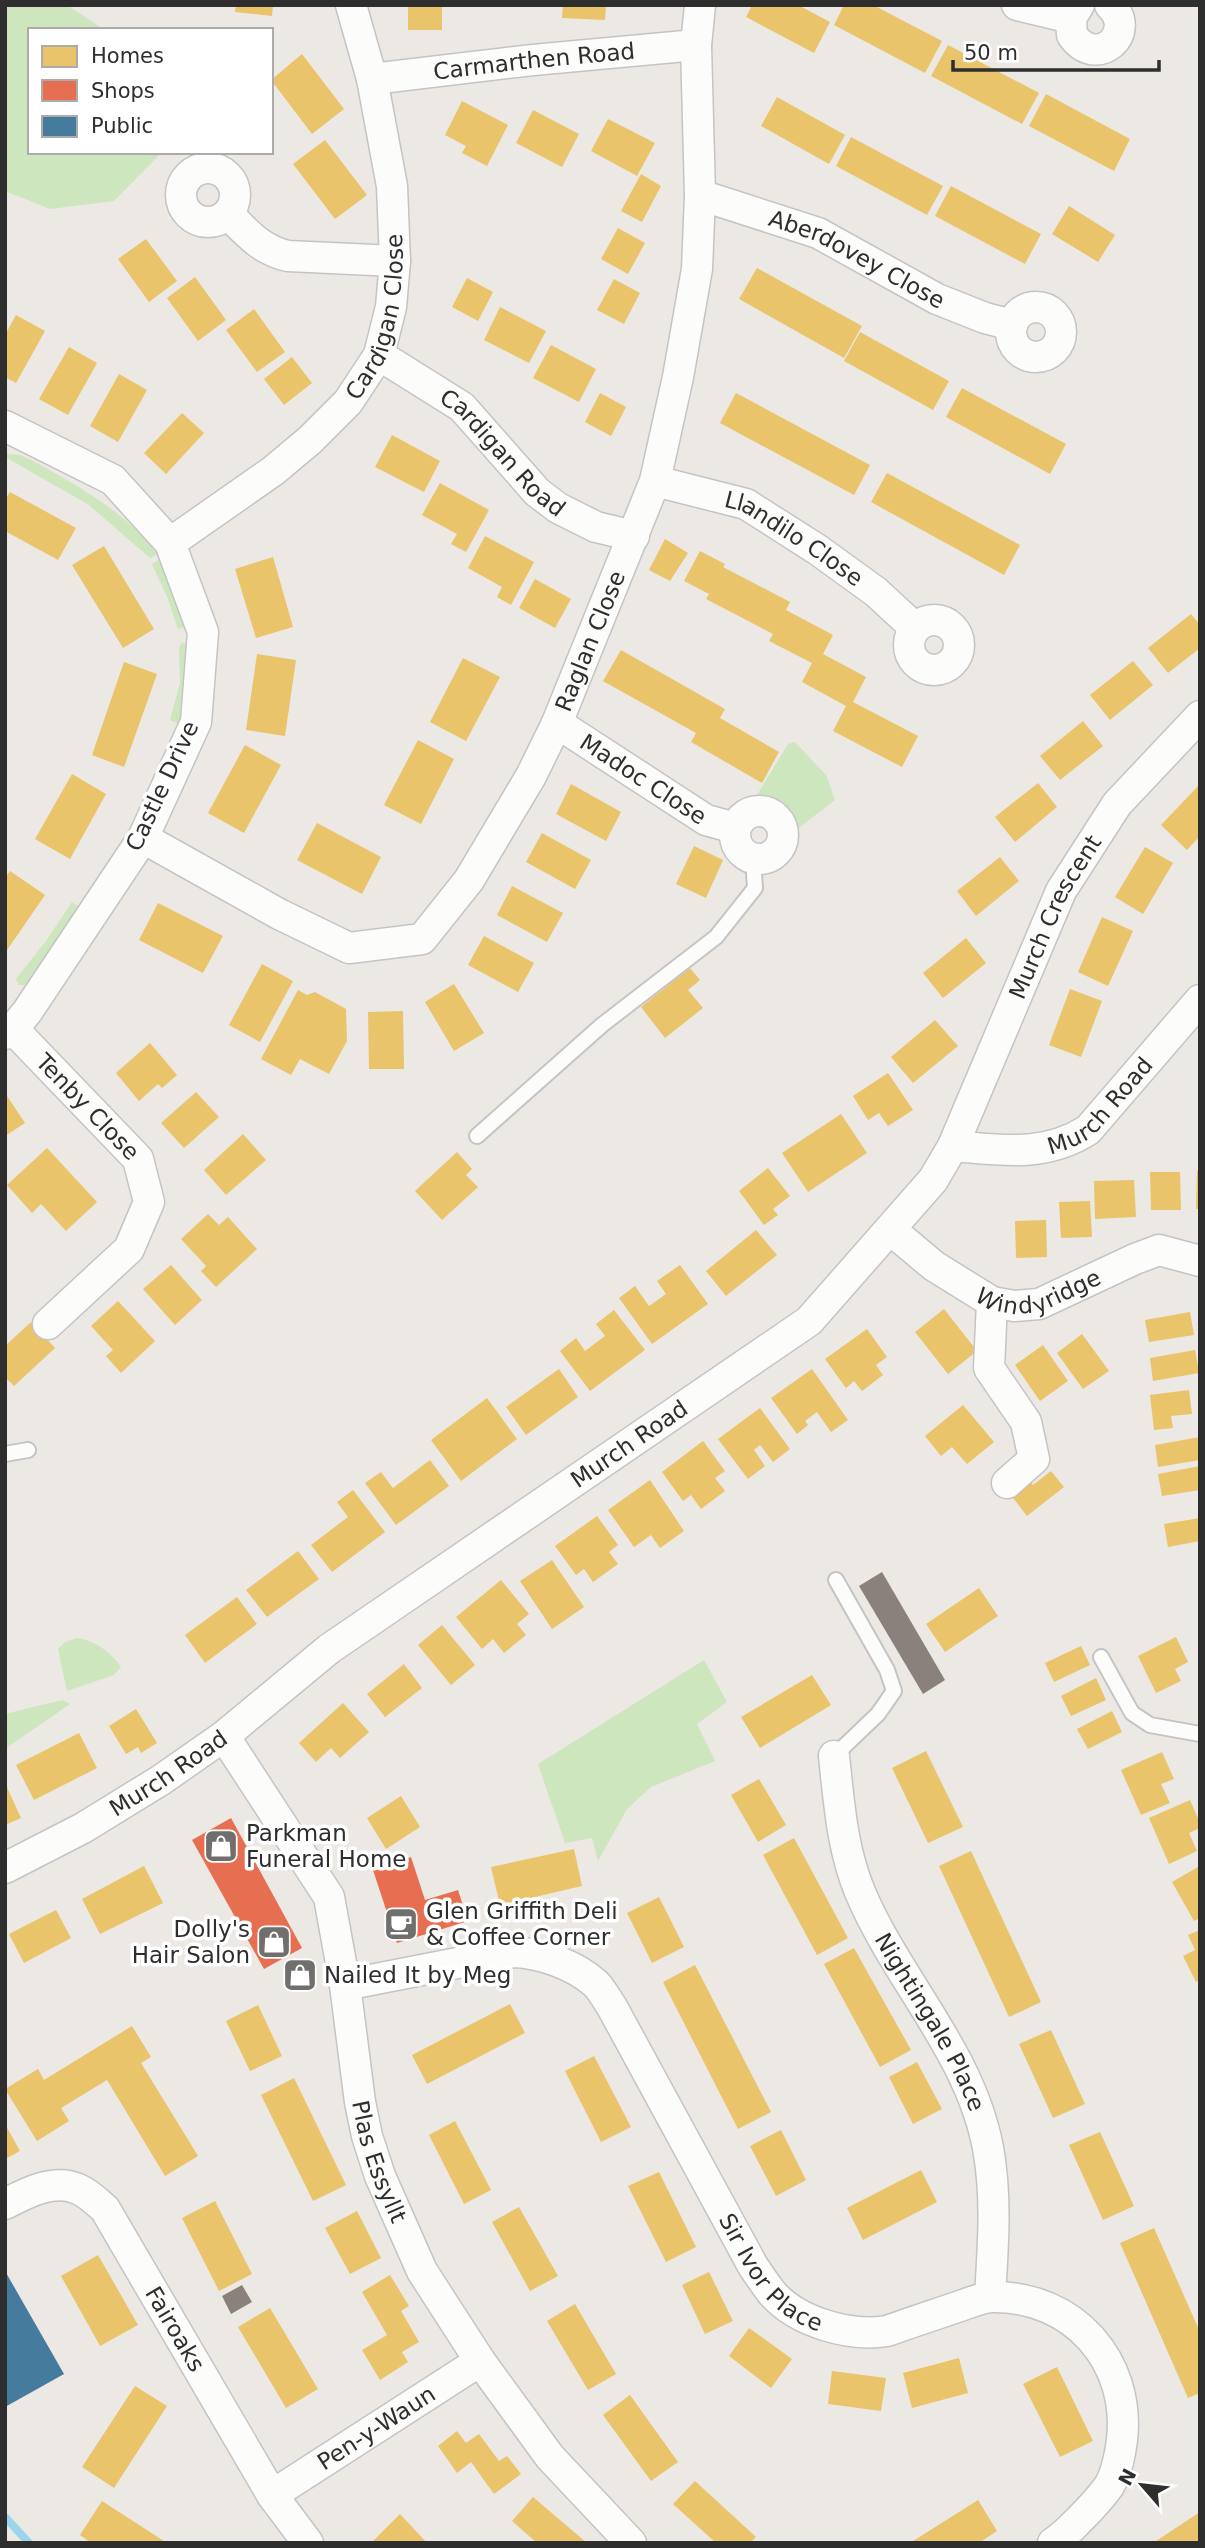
<svg xmlns="http://www.w3.org/2000/svg" width="1205" height="2548" viewBox="0 0 1205 2548" font-family="'DejaVu Sans',sans-serif">
<style>
.green{fill:#cee6be}
.homes{fill:#e9c46a}
.shops{fill:#e76f51}
.public{fill:#457b9d}
.industry{fill:#8a817c}
.lines{fill:none;stroke-linecap:round;stroke-linejoin:round}
.stream{stroke:#99d6ec;stroke-width:8}
.lane-casing{stroke:#c5c4c5;stroke-width:18}
.street-casing{stroke:#c5c4c5;stroke-width:33}
.lane{stroke:#fcfcfb;stroke-width:14}
.street{stroke:#fcfcfb;stroke-width:30}
.labels{text-anchor:middle;stroke-width:7;stroke-linejoin:round;paint-order:stroke}
.street-label{font-size:23px;fill:#2e2e2e;stroke:#fff}
.poi-label{font-size:23px;fill:#2e2e2e;stroke:#fff;text-anchor:start}
</style>
<rect width="100%" height="100%" fill="#ece8e4"/>
<g class="green">
<polygon points="5,5 67,5 105,30 30,30 30,152 162,152 114,201 50,209 5,191"/>
<path d="M7,454L20,455L31,460C77,485 125,511 157,554L150,558L89,505L5,457Z"/>
<polygon points="160,559 165,567 187,626 178,629 168,599 152,564"/>
<polygon points="181,643 188,644 184,713 179,724 170,720 180,683 179,649"/>
<path d="M795,742L826,775L835,800L791,834L792,819C784,805 774,795 757,795L788,744Z"/>
<polygon points="72,902 79,907 25,985 19,985 16,979 46,941"/>
<path d="M77,1638C95,1640 111,1653 121,1667L114,1675L67,1691L58,1649L65,1642Z"/>
<polygon points="704,1660 727,1702 697,1724 715,1761 651,1787 627,1809 598,1861 592,1838 565,1843 538,1764"/>
<polygon points="62,1700 70,1704 5,1749 5,1714"/>
</g>
<g class="homes">
<polygon points="236,5 273,5 272,16 235,12"/>
<rect x="408" y="5" width="34" height="25"/>
<polygon points="563,5 606,5 605,20 562,18"/>
<polygon points="752,5 798,5 830,22 814,53 746,17"/>
<polygon points="844,5 873,5 942,41 925,73 834,25"/>
<polygon points="948,45 1039,93 1022,124 931,76"/>
<polygon points="302,54 344,109 312,134 271,80"/>
<polygon points="1046,94 1130,139 1114,171 1029,126"/>
<polygon points="777,97 845,135 829,164 761,126"/>
<polygon points="462,101 508,125 487,166 462,153 466,146 445,135"/>
<polygon points="533,110 579,134 562,167 516,143"/>
<polygon points="608,119 655,143 637,176 591,151"/>
<polygon points="851,137 943,186 927,215 836,166"/>
<polygon points="325,140 367,195 335,219 293,164"/>
<polygon points="641,174 661,186 642,222 621,211"/>
<polygon points="951,186 1041,234 1025,264 935,216"/>
<polygon points="1069,206 1115,235 1098,262 1052,234"/>
<polygon points="618,228 645,243 628,274 601,259"/>
<polygon points="146,239 177,281 149,302 118,259"/>
<polygon points="757,268 862,326 844,358 739,299"/>
<polygon points="195,277 226,320 198,341 167,298"/>
<polygon points="467,278 493,292 478,321 452,307"/>
<polygon points="614,279 640,293 624,324 597,310"/>
<polygon points="500,307 546,331 529,363 484,340"/>
<polygon points="254,309 285,352 257,372 226,330"/>
<polygon points="16,315 45,331 16,383 5,377 5,335"/>
<polygon points="860,332 949,381 933,410 844,361"/>
<polygon points="551,345 596,369 579,402 533,378"/>
<polygon points="69,347 97,363 68,415 39,399"/>
<polygon points="292,357 312,383 284,405 264,379"/>
<polygon points="119,374 147,390 118,442 90,426"/>
<polygon points="962,388 1066,444 1050,474 946,417"/>
<polygon points="600,393 626,407 611,436 585,422"/>
<polygon points="736,393 870,465 854,495 720,423"/>
<polygon points="182,413 204,433 166,474 144,453"/>
<polygon points="392,435 440,461 424,492 375,467"/>
<polygon points="887,473 1020,545 1004,575 871,502"/>
<polygon points="440,483 489,510 466,552 451,544 457,534 422,515"/>
<polygon points="10,492 76,528 58,560 5,531 5,500"/>
<polygon points="485,536 534,562 511,605 497,597 502,587 468,568"/>
<polygon points="665,539 688,553 670,581 649,570"/>
<polygon points="104,546 154,629 123,648 72,565"/>
<polygon points="700,551 725,564 723,567 790,602 786,610 833,635 823,654 866,677 853,702 918,736 902,767 833,731 846,706 802,682 812,663 769,641 773,634 706,599 709,594 684,581"/>
<polygon points="273,557 293,627 256,638 235,569"/>
<polygon points="535,579 571,599 555,628 519,608"/>
<polygon points="1191,614 1200,625 1200,648 1168,673 1148,648"/>
<polygon points="621,650 725,709 720,718 779,752 762,783 691,742 696,733 603,681"/>
<polygon points="257,654 296,660 285,736 246,730"/>
<polygon points="463,658 500,677 466,741 430,722"/>
<polygon points="1133,661 1153,685 1110,720 1090,695"/>
<polygon points="124,662 157,674 124,767 92,755"/>
<polygon points="1083,721 1103,746 1060,780 1040,756"/>
<polygon points="418,740 454,759 421,824 384,805"/>
<polygon points="245,745 281,765 244,833 208,813"/>
<polygon points="72,774 106,794 70,859 35,839"/>
<polygon points="1038,783 1057,807 1015,842 995,817"/>
<polygon points="571,784 621,812 606,841 556,814"/>
<polygon points="1200,784 1200,836 1187,850 1161,825"/>
<polygon points="317,823 381,857 362,894 297,860"/>
<polygon points="542,833 591,860 575,889 526,862"/>
<polygon points="694,846 723,860 706,898 676,884"/>
<polygon points="1145,847 1173,863 1143,914 1115,897"/>
<polygon points="1000,857 1019,881 976,916 957,891"/>
<polygon points="10,871 45,895 5,953 5,878"/>
<polygon points="512,886 563,913 547,942 497,915"/>
<polygon points="158,903 223,936 203,973 139,940"/>
<polygon points="1102,917 1133,931 1108,986 1078,972"/>
<polygon points="484,936 534,963 518,992 468,965"/>
<polygon points="966,938 986,963 943,998 923,973"/>
<polygon points="262,964 293,981 260,1042 229,1025"/>
<polygon points="690,968 700,980 688,990 703,1008 665,1038 641,1007"/>
<polygon points="454,984 484,1033 454,1051 425,1002"/>
<polygon points="1070,989 1102,1001 1081,1057 1049,1045"/>
<polygon points="298,990 307,995 315,992 346,1009 347,1041 329,1074 300,1059 291,1075 261,1059"/>
<polygon points="403,1011 404,1069 369,1069 368,1012"/>
<polygon points="935,1020 958,1046 913,1083 891,1057"/>
<polygon points="150,1043 177,1075 162,1088 158,1084 139,1101 116,1073"/>
<polygon points="888,1073 913,1110 888,1126 879,1113 868,1120 853,1096"/>
<polygon points="196,1092 219,1117 184,1148 161,1123"/>
<polygon points="5,1093 25,1123 5,1136"/>
<polygon points="841,1114 867,1153 808,1192 782,1153"/>
<polygon points="243,1134 266,1160 226,1195 204,1170"/>
<polygon points="47,1148 97,1202 66,1231 41,1204 32,1213 7,1185"/>
<polygon points="457,1152 472,1169 466,1175 478,1187 442,1220 415,1191"/>
<polygon points="768,1168 790,1196 773,1209 778,1215 764,1225 739,1191"/>
<polygon points="1197,1171 1200,1171 1200,1209 1196,1209"/>
<polygon points="1150,1172 1180,1172 1181,1210 1151,1210"/>
<polygon points="1134,1180 1136,1217 1095,1219 1094,1181"/>
<polygon points="1090,1201 1092,1237 1061,1238 1059,1202"/>
<polygon points="208,1214 219,1225 228,1217 257,1249 216,1287 201,1271 206,1266 181,1239"/>
<polygon points="1046,1220 1047,1257 1016,1258 1015,1221"/>
<polygon points="756,1230 777,1255 726,1296 706,1271"/>
<polygon points="171,1265 202,1300 175,1325 143,1289"/>
<polygon points="680,1265 708,1304 652,1344 619,1298 635,1286 649,1306 666,1294 657,1281"/>
<polygon points="118,1301 155,1341 121,1373 106,1356 113,1350 91,1326"/>
<polygon points="944,1309 977,1351 948,1374 915,1332"/>
<polygon points="614,1310 645,1350 590,1391 560,1351 576,1338 585,1351 605,1336 596,1324"/>
<polygon points="1190,1312 1194,1335 1149,1342 1145,1320"/>
<polygon points="31,1322 55,1348 14,1386 5,1377 5,1346"/>
<polygon points="867,1329 887,1357 876,1365 883,1375 862,1391 854,1381 846,1388 825,1359"/>
<polygon points="1082,1334 1109,1371 1083,1389 1057,1353"/>
<polygon points="1043,1345 1068,1381 1040,1401 1015,1365"/>
<polygon points="1195,1350 1199,1373 1153,1381 1150,1358"/>
<polygon points="559,1369 578,1397 526,1435 506,1407"/>
<polygon points="812,1369 848,1420 831,1432 817,1412 805,1421 808,1425 797,1434 771,1398"/>
<polygon points="1189,1390 1192,1414 1171,1416 1173,1428 1154,1430 1150,1395"/>
<polygon points="487,1398 517,1439 461,1481 431,1440"/>
<polygon points="963,1405 994,1442 967,1464 952,1447 941,1456 925,1436"/>
<polygon points="760,1408 790,1449 773,1462 760,1445 754,1450 765,1466 748,1479 718,1439"/>
<polygon points="1200,1437 1200,1460 1158,1467 1155,1445"/>
<polygon points="703,1441 725,1471 715,1478 725,1491 701,1509 691,1495 683,1501 662,1472"/>
<polygon points="430,1460 449,1486 396,1525 365,1483 381,1472 393,1488"/>
<polygon points="1200,1466 1200,1490 1162,1496 1158,1474"/>
<polygon points="1051,1471 1064,1487 1027,1516 1007,1490 1026,1475 1033,1485"/>
<polygon points="650,1480 684,1531 660,1548 651,1535 634,1547 608,1510"/>
<polygon points="353,1490 385,1532 332,1572 311,1545 348,1517 337,1502"/>
<polygon points="597,1516 618,1545 609,1552 618,1564 593,1582 584,1569 576,1575 555,1546"/>
<polygon points="1200,1518 1200,1541 1168,1547 1164,1524"/>
<polygon points="298,1551 319,1579 267,1617 246,1590"/>
<polygon points="552,1560 584,1607 552,1629 520,1581"/>
<polygon points="501,1580 529,1614 517,1624 526,1635 504,1653 493,1639 482,1649 456,1617"/>
<polygon points="979,1588 998,1616 945,1652 926,1624"/>
<polygon points="237,1597 257,1624 205,1663 185,1635"/>
<polygon points="442,1625 475,1665 451,1685 418,1645"/>
<polygon points="1176,1637 1188,1662 1175,1669 1181,1681 1156,1693 1138,1656"/>
<polygon points="1081,1646 1090,1665 1054,1682 1045,1663"/>
<polygon points="404,1664 422,1688 385,1717 367,1694"/>
<polygon points="812,1675 831,1705 760,1748 741,1717"/>
<polygon points="1096,1678 1106,1700 1071,1716 1061,1696"/>
<polygon points="343,1703 369,1732 340,1758 331,1748 316,1762 299,1743"/>
<polygon points="136,1709 157,1743 141,1753 138,1747 126,1754 109,1726"/>
<polygon points="1112,1711 1122,1732 1088,1749 1077,1729"/>
<polygon points="79,1733 97,1768 34,1800 16,1765"/>
<polygon points="926,1751 963,1827 928,1843 892,1768"/>
<polygon points="1162,1752 1174,1779 1161,1784 1170,1803 1141,1815 1121,1770"/>
<polygon points="759,1779 786,1825 758,1842 731,1795"/>
<polygon points="5,1783 21,1818 5,1825"/>
<polygon points="401,1796 420,1827 386,1849 367,1818"/>
<polygon points="1190,1800 1200,1823 1200,1828 1189,1833 1197,1851 1169,1864 1149,1818"/>
<polygon points="794,1838 848,1938 817,1955 763,1855"/>
<polygon points="574,1849 582,1886 500,1905 491,1867"/>
<polygon points="971,1851 1041,2002 1009,2017 939,1866"/>
<polygon points="144,1866 163,1903 100,1934 82,1899"/>
<polygon points="1198,1867 1200,1918 1194,1921 1172,1882"/>
<polygon points="659,1897 684,1947 652,1963 627,1913"/>
<polygon points="56,1910 71,1938 24,1963 9,1934"/>
<polygon points="1200,1930 1200,1980 1196,1982 1183,1956 1195,1950 1188,1935"/>
<polygon points="854,1948 911,2050 880,2067 824,1964"/>
<polygon points="695,1965 771,2112 738,2129 663,1982"/>
<polygon points="510,2004 525,2033 427,2084 412,2055"/>
<polygon points="258,2005 282,2056 250,2071 226,2021"/>
<polygon points="132,2026 151,2057 141,2063 198,2156 165,2176 107,2080 61,2108 69,2121 37,2141 5,2089 38,2069 44,2080"/>
<polygon points="1051,2030 1085,2104 1053,2118 1019,2044"/>
<polygon points="594,2056 631,2127 601,2142 565,2071"/>
<polygon points="917,2062 942,2109 913,2124 889,2077"/>
<polygon points="294,2078 346,2185 313,2201 261,2095"/>
<polygon points="455,2121 491,2190 464,2204 429,2135"/>
<polygon points="5,2124 20,2151 5,2159"/>
<polygon points="781,2130 806,2180 776,2196 750,2146"/>
<polygon points="1100,2132 1134,2206 1103,2220 1069,2145"/>
<polygon points="921,2170 937,2202 863,2240 847,2208"/>
<polygon points="659,2172 696,2247 666,2262 628,2186"/>
<polygon points="215,2201 252,2274 219,2291 182,2218"/>
<polygon points="519,2207 558,2276 530,2291 492,2222"/>
<polygon points="357,2211 381,2258 350,2274 325,2228"/>
<polygon points="1154,2228 1200,2332 1200,2393 1188,2398 1120,2243"/>
<polygon points="98,2255 138,2325 100,2346 61,2276"/>
<polygon points="709,2272 733,2321 705,2334 682,2285"/>
<polygon points="390,2275 409,2306 401,2311 419,2342 402,2352 408,2362 380,2380 362,2350 387,2335 362,2292"/>
<polygon points="575,2304 616,2374 588,2390 547,2321"/>
<polygon points="270,2308 318,2389 286,2408 238,2327"/>
<polygon points="749,2328 792,2359 771,2388 729,2356"/>
<polygon points="959,2358 968,2393 912,2408 903,2373"/>
<polygon points="1057,2367 1093,2441 1060,2457 1023,2384"/>
<polygon points="832,2371 886,2378 881,2411 828,2404"/>
<polygon points="135,2386 167,2406 114,2488 82,2467"/>
<polygon points="630,2395 678,2462 651,2481 603,2415"/>
<polygon points="457,2431 466,2443 479,2434 499,2461 507,2456 521,2474 494,2494 471,2462 457,2473 438,2446"/>
<polygon points="695,2481 756,2537 750,2543 716,2543 673,2504"/>
<polygon points="533,2497 587,2543 537,2543 512,2521"/>
<polygon points="978,2500 997,2531 979,2543 910,2543"/>
<polygon points="102,2501 167,2543 91,2543 80,2535"/>
<polygon points="1200,2512 1200,2543 1153,2543"/>
<polygon points="400,2514 427,2543 373,2541"/>
</g>
<g class="shops">
<polygon points="231,1818 302,1948 264,1969 192,1840"/>
<polygon points="411,1857 425,1900 458,1890 468,1921 397,1943 373,1870"/>
</g>
<polygon class="public" points="5,2271 64,2374 5,2407"/>
<g class="industry">
<polygon points="882,1572 945,1680 923,1694 859,1586"/>
<polygon points="242,2285 252,2302 231,2314 222,2296"/>
</g>
<g class="lines">
<polyline class="stream" points="5,2517 29,2543"/>
<g class="lane-casing">
<g id="lane">
<polyline points="477,1136 602,1025 716,937 755,888 753,859"/>
<polyline points="5,1454 28,1450"/>
<polyline points="1101,1657 1132,1713 1150,1725 1200,1734"/>
<polyline points="834,1756 878,1714 894,1691 887,1670 836,1580"/>
</g>
</g>
<g class="street-casing">
<g id="street">
<polyline points="1017,5 1071,18"/>
<path d="M1079,5L1071,18L1072,35C1097,71 1139,32 1110,5"/>
<path id="s1" d="M372,79L533,60L696,45"/>
<circle cx="208" cy="195" r="27"/>
<path id="s2" d="M700,195L818,233L937,299L985,318L1012,325"/>
<path d="M228,214C247,233 261,250 288,256L395,261"/>
<circle cx="1036" cy="332" r="25"/>
<path id="s3" d="M379,355L462,407L537,492L558,508L596,527L634,536"/>
<polyline points="5,426 113,480 170,543 203,632 196,722 143,838 27,1012 13,1029 5,1034"/>
<path id="s4" d="M655,481L746,504L818,550L876,592L915,628"/>
<path id="s5" d="M170,543L273,471L310,440L348,402L379,355L391,307L395,261L392,186L372,79L351,5"/>
<circle cx="934" cy="645" r="25"/>
<path id="s6" d="M557,723L706,820L735,828"/>
<circle cx="759" cy="835" r="24"/>
<path id="s7" d="M143,838L279,914L349,948L422,939L469,880L531,776L557,723L655,481L678,377L697,269L700,195L696,45L700,5"/>
<path id="s8" d="M13,1029L138,1159L149,1202L129,1249L48,1324"/>
<path id="s9" d="M953,1146C1001,1150 1044,1158 1088,1130L1200,1000"/>
<path id="s10" d="M891,1230L934,1266L992,1302L1014,1306L1039,1304L1135,1259L1159,1250L1200,1261"/>
<polyline points="992,1302 989,1368 1026,1422 1034,1459 1007,1483"/>
<path id="s11" d="M224,1736L329,1897L345,1985L360,2102L367,2136L380,2176L422,2271L480,2361L550,2457L631,2543"/>
<path id="s12" d="M834,1756C839,1802 842,1849 860,1892C897,1980 970,2052 988,2148C997,2197 993,2247 990,2296"/>
<path id="s13" d="M5,1868L83,1828L161,1780L224,1736L329,1649L809,1321L933,1180L953,1146L1061,891L1117,804L1200,716"/>
<path id="s14" d="M345,1985L514,1952C541,1953 575,1965 596,1984C602,1990 607,2000 612,2007L753,2266C759,2275 765,2284 772,2293C797,2322 849,2337 887,2331C912,2322 937,2314 963,2305C972,2302 983,2297 993,2297C1073,2296 1131,2361 1122,2440C1120,2455 1117,2472 1109,2486C1101,2497 1090,2509 1081,2518C1072,2527 1064,2536 1053,2543"/>
<path id="s15" d="M5,2204C26,2193 54,2178 78,2189C88,2193 97,2202 105,2209L272,2495L308,2543"/>
<path id="s16" d="M272,2495L480,2361"/>
</g>
</g>
<use href="#lane" class="lane"/>
<use href="#street" class="street"/>
</g>
<defs>
<g id="shop-square" transform="scale(1.75)"><rect x="-9" y="-9" width="18" height="18" rx="4" fill="#706f6e" stroke="#fff"/><path d="M-5-2.5h2.3a2.7 3.5 0 0 1 5.4 0H5L5.5 6h-11ZM-1.5-2.5h3a1.5 2.3 0 0 0-3 0Z" fill="#fff"/></g>
<g id="cafe-square" transform="scale(1.75)"><rect x="-9" y="-9" width="18" height="18" rx="4" fill="#706f6e" stroke="#fff"/><path d="M-5.5-4.5H6V0H3Q3 3.5 0 3.5H-2.5Q-5.5 3.5-5.5 0ZM3-3.2v2h1.7v-2ZM-6 4.5H4V6H-6Z" fill="#fff"/></g>
</defs>
<g fill-rule="evenodd">
<use href="#shop-square" x="221" y="1846"/>
<use href="#cafe-square" x="401" y="1924"/>
<use href="#shop-square" x="274" y="1942"/>
<use href="#shop-square" x="300" y="1975"/>
</g>
<g class="labels">
<g class="street-label">
<text dy="8" stroke="none"><textPath href="#s1" startOffset="163">Carmarthen Road</textPath></text>
<text dy="8" stroke="none"><textPath href="#s2" startOffset="170">Aberdovey Close</textPath></text>
<text dy="8" stroke="none"><textPath href="#s5" startOffset="320">Cardigan Close</textPath></text>
<text dy="8" stroke="none"><textPath href="#s3" startOffset="159">Cardigan Road</textPath></text>
<text dy="8" stroke="none"><textPath href="#s4" startOffset="152">Llandilo Close</textPath></text>
<text dy="8" stroke="none"><textPath href="#s7" startOffset="651">Raglan Close</textPath></text>
<text dy="8" stroke="none"><textPath href="#s6" startOffset="103">Madoc Close</textPath></text>
<text transform="translate(162 786) rotate(-65)" y="8">Castle Drive</text>
<text dy="8" stroke="none"><textPath href="#s13" startOffset="1452">Murch Crescent</textPath></text>
<text dy="8" stroke="none"><textPath href="#s9" startOffset="163">Murch Road</textPath></text>
<text dy="8" stroke="none"><textPath href="#s8" startOffset="108">Tenby Close</textPath></text>
<text dy="8" stroke="none"><textPath href="#s10" startOffset="173">Windyridge</textPath></text>
<text dy="8" stroke="none"><textPath href="#s13" startOffset="756">Murch Road</textPath></text>
<text dy="8" stroke="none"><textPath href="#s13" startOffset="189">Murch Road</textPath></text>
<text dy="8" stroke="none"><textPath href="#s12" startOffset="287">Nightingale Place</textPath></text>
<text dy="8" stroke="none"><textPath href="#s11" startOffset="462">Plas Essyllt</textPath></text>
<text dy="8" stroke="none"><textPath href="#s14" startOffset="602">Sir Ivor Place</textPath></text>
<text dy="8" stroke="none"><textPath href="#s15" startOffset="250">Fairoaks</textPath></text>
<text dy="8" stroke="none"><textPath href="#s16" startOffset="124">Pen-y-Waun</textPath></text>
</g>
<g class="poi-label">
<text x="246" y="1841">Parkman<tspan x="246" dy="26">Funeral Home</tspan></text>
<text x="426" y="1919">Glen Griffith Deli<tspan x="426" dy="26">&amp; Coffee Corner</tspan></text>
<text x="250" y="1937" text-anchor="end">Dolly's<tspan x="250" dy="26">Hair Salon</tspan></text>
<text x="324" y="1983">Nailed It by Meg</text>
</g>
</g>
<rect width="1205" height="2548" fill="none" stroke="#2e2e2e" stroke-width="14"/>
<rect x="28" y="28" width="245" height="126" fill="#ffffff" stroke="#ababab" stroke-width="2"/>
<rect x="42" y="46" width="35" height="21" fill="#e9c46a" stroke="#ababab" stroke-width="2"/>
<text x="91" y="63" font-size="21" fill="#2e2e2e">Homes</text>
<rect x="42" y="80" width="35" height="21" fill="#e76f51" stroke="#ababab" stroke-width="2"/>
<text x="91" y="98" font-size="21" fill="#2e2e2e">Shops</text>
<rect x="42" y="116" width="35" height="21" fill="#457b9d" stroke="#ababab" stroke-width="2"/>
<text x="91" y="133" font-size="21" fill="#2e2e2e">Public</text>
<g transform="translate(1142 2485) rotate(298)" stroke="#ffffff" stroke-width="5" paint-order="stroke">
<path d="M0-5L12 26L0 18L-12 26Z" fill="#2e2e2e"/>
<text y="-10" font-size="19" font-weight="bold" text-anchor="middle" fill="#2e2e2e">N</text>
</g>
<path d="M953 60v10h206v-10" fill="none" stroke="#2e2e2e" stroke-width="3.5"/>
<text x="964" y="60" font-size="21" fill="#2e2e2e" stroke="#ffffff" stroke-width="5" paint-order="stroke">50 m</text>
</svg>
